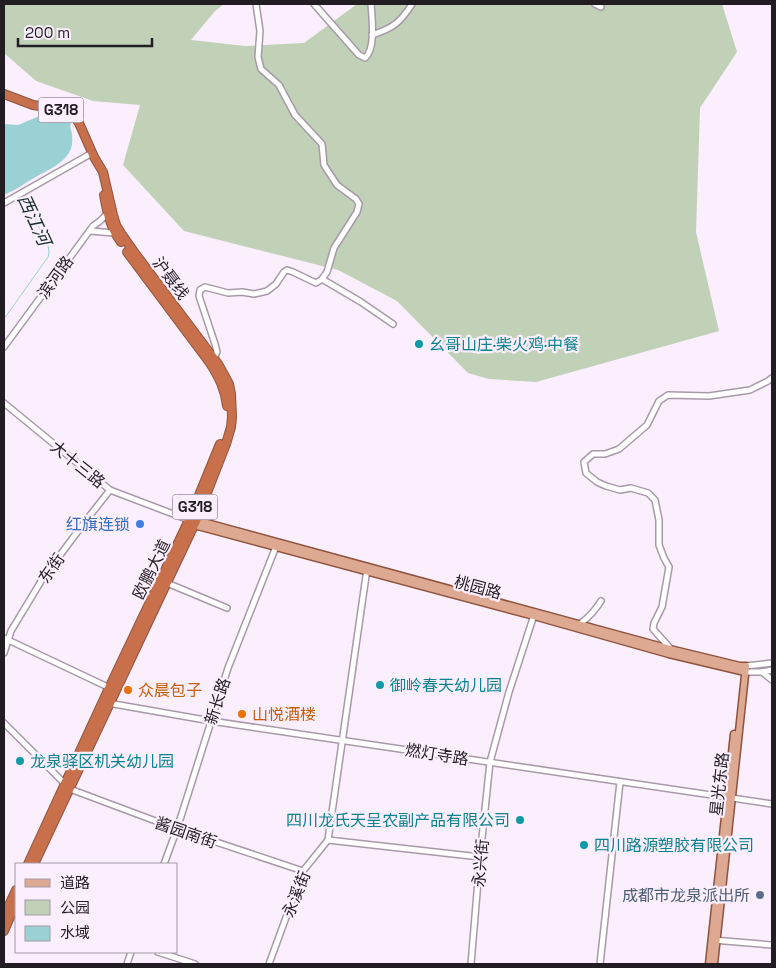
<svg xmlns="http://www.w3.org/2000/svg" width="776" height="968" viewBox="0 0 776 968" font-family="'Space Grotesk','Noto Sans SC',sans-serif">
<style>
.green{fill:#c0d1b7}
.water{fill:#9ad1d5}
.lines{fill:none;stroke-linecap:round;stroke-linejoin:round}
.stream{stroke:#9ad1d5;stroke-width:1}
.minor-casing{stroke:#a899aa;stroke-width:8}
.major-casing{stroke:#8e533d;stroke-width:9}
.highway-casing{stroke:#8e533d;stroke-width:10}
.minor{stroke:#fff;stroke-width:5}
.major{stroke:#dea993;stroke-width:6}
.highway{stroke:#c8704b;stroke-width:8}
.culture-dot{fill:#0f9aa8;stroke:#fbeefd;stroke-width:2}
.shop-dot{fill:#3f7fe0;stroke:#fbeefd;stroke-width:2}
.food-dot{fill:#e8710a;stroke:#fbeefd;stroke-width:2}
.service-dot{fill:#5c6f8a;stroke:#fbeefd;stroke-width:2}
.labels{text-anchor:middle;stroke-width:4.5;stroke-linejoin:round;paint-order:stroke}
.shield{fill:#fbeefd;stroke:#635b64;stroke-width:1}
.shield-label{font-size:15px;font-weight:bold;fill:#221c23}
.street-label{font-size:16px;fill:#221c23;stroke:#fbeefd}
.culture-label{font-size:16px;fill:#0d838f;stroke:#fbeefd;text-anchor:start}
.shop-label{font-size:16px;fill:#366cbe;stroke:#fbeefd;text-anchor:end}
.food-label{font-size:16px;fill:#c56008;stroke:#fbeefd;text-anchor:start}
.service-label{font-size:16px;fill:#4e5e75;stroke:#fbeefd;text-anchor:end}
.water-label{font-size:18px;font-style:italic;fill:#132f31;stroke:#fbeefd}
</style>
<rect width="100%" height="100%" fill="#fbeefd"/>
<polygon class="green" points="4,4 224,4 215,11 191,40 245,46 304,43 357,4 722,4 737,52 700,108 696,232 719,331 536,382 489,379 468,373 397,301 338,270 184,231 123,165 140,105 93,101 36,81 4,53"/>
<path class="water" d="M43,116L48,118L68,120L71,124L70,126C80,157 57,165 34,178C25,183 16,190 6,194L4,193V124L18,125L37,117Z"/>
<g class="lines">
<polyline class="stream" points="4,319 48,257 49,252 48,245 23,196"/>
<g class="minor-casing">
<g id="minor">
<path d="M314,4L359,55L365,58C376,49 372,18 371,4"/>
<polyline points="595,4 601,7"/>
<path d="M372,35C393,28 400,23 412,4"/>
<polyline points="4,203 92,153"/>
<polyline points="90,231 114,233"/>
<polyline points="322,279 361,302 393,324"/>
<polyline points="4,347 93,226 100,221 107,214 110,215"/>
<polyline points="214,358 217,352 215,344 199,296 200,290 205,287 228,293 242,292 254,294 267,291 276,284 284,272 287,270 293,272 316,283 322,279 327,272 334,248 357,212 359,204 356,199 337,185 324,165 322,144 295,115 279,85 261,69 258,57 260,31 256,4"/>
<polyline points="4,403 110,490 189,520"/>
<polyline points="167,583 227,608"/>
<path d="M580,624C589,617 595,611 601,601"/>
<polyline points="4,638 112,689"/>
<polyline points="670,648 653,629 654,623 662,607 669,567 664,558 659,545 659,520 655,500 648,493 631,488 620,490 606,486 597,482 586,473 584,462 593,454 605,454 619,449 647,425 659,401 668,395 709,396 750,390 768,381 772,378"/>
<polyline points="4,653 11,631 43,578 84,523 110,490"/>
<polyline points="746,666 772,663"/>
<polyline points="745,672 762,672 772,670"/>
<polyline points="762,672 772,680"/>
<polyline points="108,703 211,721 772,804"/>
<polyline points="4,723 70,789 177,829 303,871"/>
<polyline points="328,840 480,857"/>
<polyline points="164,864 177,829 228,668 277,544"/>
<polyline points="713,940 772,945"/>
<polyline points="158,952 195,964"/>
<polyline points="127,964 131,952"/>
<polyline points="269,964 303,871 328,840 367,569"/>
<polyline points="471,964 480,857 490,762 509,692 535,612"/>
<polyline points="600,964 620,782"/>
</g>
</g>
<g class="major-casing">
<g id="major">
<polyline points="192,519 670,649 740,666 746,666 714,964"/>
<polyline points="194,525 534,616 669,654 745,672"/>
<polyline points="709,964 734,734"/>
</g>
</g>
<g class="highway-casing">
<g id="highway">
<polyline points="4,94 33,105 58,109 67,112 75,118 79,123 94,157 103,172 113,215 116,225 122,235 134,252 218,364 229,384 231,394 232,417 231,427 226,444 196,521 34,864"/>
<path d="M104,195C107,212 110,227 121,242"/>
<path d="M127,252L210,363C219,377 225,389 227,406"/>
<polyline points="28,864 109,688 188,522 220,444"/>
<polyline points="4,916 16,890"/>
<polyline points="4,931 16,903"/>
</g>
</g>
<use href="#minor" class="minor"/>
<use href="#major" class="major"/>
<use href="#highway" class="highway"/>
</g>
<g class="culture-dot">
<circle cx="419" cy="344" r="5"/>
<circle cx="380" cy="685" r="5"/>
<circle cx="20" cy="761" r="5"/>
<circle cx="520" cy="820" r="5"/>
<circle cx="584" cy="845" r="5"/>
</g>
<circle class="shop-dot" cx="140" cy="524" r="5"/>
<g class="food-dot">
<circle cx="128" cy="690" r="5"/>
<circle cx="242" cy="714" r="5"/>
</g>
<circle class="service-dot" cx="760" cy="895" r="5"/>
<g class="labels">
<g class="shield">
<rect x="38.5" y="97.5" width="45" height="25" rx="4"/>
<rect x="172.5" y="494.5" width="45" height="25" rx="4"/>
</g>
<g class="shield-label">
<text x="61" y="115">G318</text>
<text x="195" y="512">G318</text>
</g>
<g class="street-label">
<text transform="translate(55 277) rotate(-54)" y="6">滨河路</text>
<text transform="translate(171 278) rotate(53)" y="6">沪聂线</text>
<text transform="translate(78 464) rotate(39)" y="6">大十三路</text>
<text transform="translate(51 568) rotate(-55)" y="6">东街</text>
<text transform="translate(151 569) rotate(-64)" y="6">欧鹏大道</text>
<text transform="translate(478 587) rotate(15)" y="6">桃园路</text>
<text transform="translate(217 701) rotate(-72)" y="6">新长路</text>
<text transform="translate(437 754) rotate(9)" y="6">燃灯寺路</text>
<text transform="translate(719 784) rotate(-84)" y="6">星光东路</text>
<text transform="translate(186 832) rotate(19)" y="6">酱园南街</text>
<text transform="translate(480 863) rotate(-85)" y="6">永兴街</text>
<text transform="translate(296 894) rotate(-68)" y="6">永溪街</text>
</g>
<g class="culture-label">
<text x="429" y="350">幺哥山庄·柴火鸡·中餐</text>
<text x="390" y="691">御岭春天幼儿园</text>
<text x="30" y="767">龙泉驿区机关幼儿园</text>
<text x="510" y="826" text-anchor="end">四川龙氏天呈农副产品有限公司</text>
<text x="594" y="851">四川路源塑胶有限公司</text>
</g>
<g class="shop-label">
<text x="130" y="530">红旗连锁</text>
</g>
<g class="food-label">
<text x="138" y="696">众晨包子</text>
<text x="252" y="720">山悦酒楼</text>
</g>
<g class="service-label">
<text x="750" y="901">成都市龙泉派出所</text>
</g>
<g class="water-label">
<text transform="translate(34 220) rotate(65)" y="6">西江河</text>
</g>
</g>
<rect width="776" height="968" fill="none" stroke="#221c23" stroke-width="10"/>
<rect x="15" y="863" width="162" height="90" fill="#fbeefd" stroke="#a49aa6"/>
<rect x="25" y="879" width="25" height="8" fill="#dea993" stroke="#a49aa6"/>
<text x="60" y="888" font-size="15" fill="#221c23">道路</text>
<rect x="25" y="900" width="25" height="15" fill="#c0d1b7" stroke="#a49aa6"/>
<text x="60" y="913" font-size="15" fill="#221c23">公园</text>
<rect x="25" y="926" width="25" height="15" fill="#9ad1d5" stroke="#a49aa6"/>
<text x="60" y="938" font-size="15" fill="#221c23">水域</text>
<path d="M18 38v8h134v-8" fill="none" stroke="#221c23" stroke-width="2.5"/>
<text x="25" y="38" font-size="15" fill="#221c23" stroke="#fbeefd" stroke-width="4" paint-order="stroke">200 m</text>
</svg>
